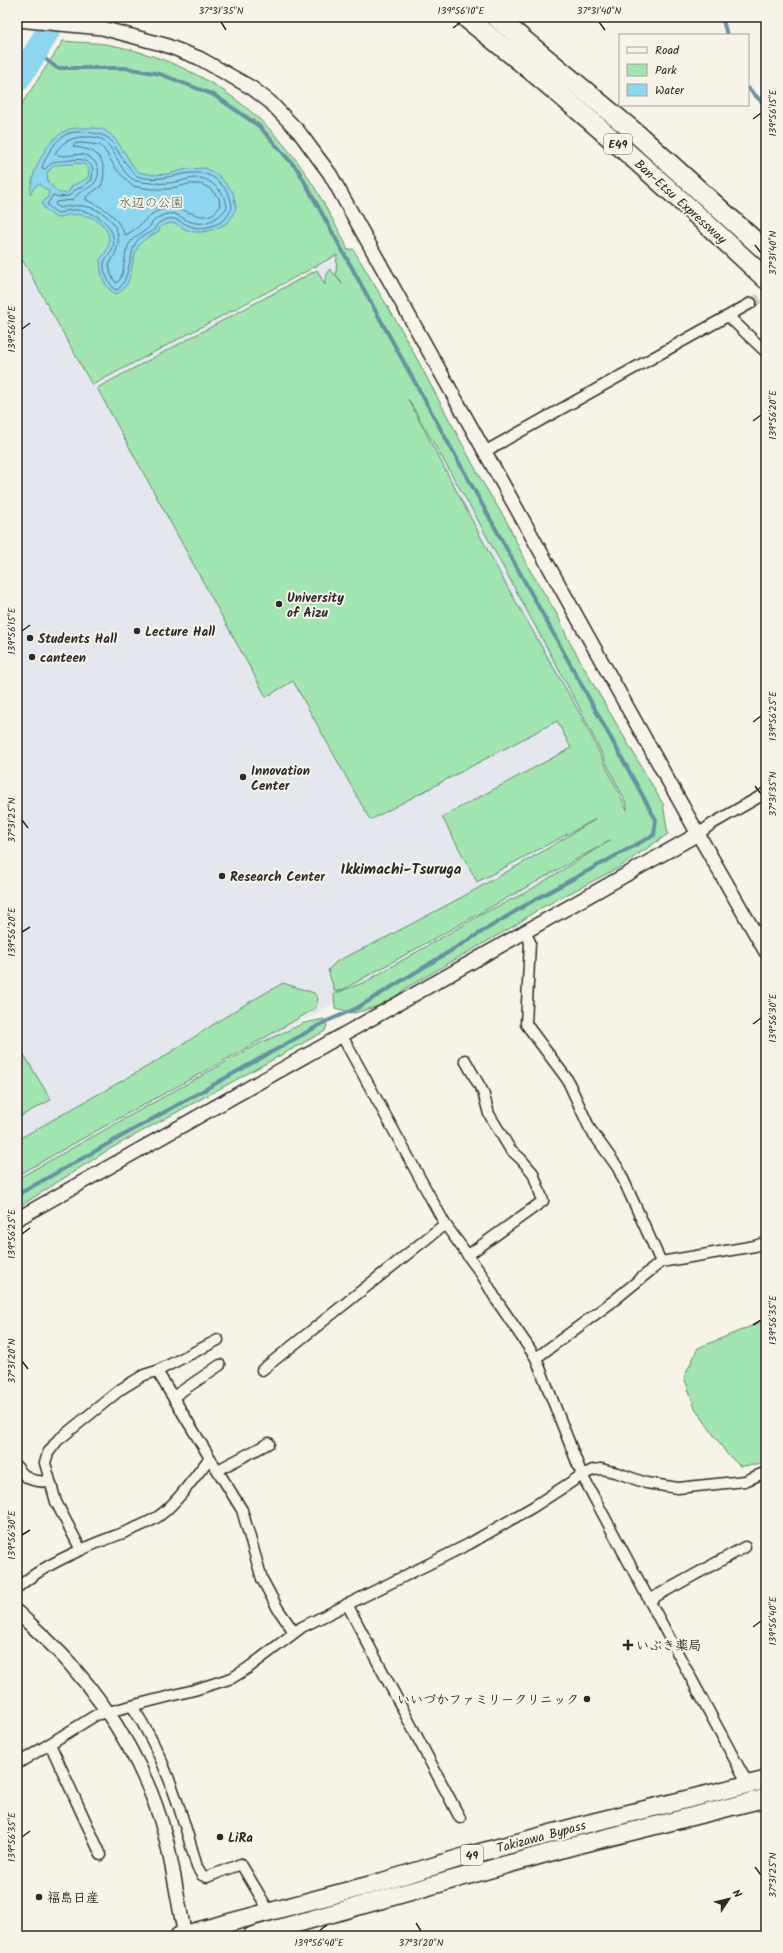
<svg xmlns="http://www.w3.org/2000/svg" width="783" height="1953" viewBox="0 0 783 1953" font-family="Kalam,'Klee One',sans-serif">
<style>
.built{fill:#e4e8ee}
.green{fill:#a1e5b0;stroke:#66886e;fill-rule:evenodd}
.water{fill:#8ed6f0;stroke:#6692a1;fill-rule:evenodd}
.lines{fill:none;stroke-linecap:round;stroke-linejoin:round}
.shore{stroke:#536f7a;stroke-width:1}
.stream{stroke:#6692a1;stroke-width:4}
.river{stroke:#8ed6f0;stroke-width:24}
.minor-tunnel{stroke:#cecbc2;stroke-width:10;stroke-dasharray:10 5;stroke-linecap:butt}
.minor-casing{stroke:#2b2b2b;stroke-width:13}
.tertiary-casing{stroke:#2b2b2b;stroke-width:16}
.trunk-casing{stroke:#2b2b2b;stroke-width:20}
.motorway-casing{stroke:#2b2b2b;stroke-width:22}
.minor{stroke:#f7f3e8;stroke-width:10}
.tertiary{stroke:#f7f3e8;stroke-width:13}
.trunk{stroke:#f7f3e8;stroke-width:17}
.motorway{stroke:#f7f3e8;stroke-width:19}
.ticks{fill:none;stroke:#2b2b2b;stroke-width:1.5}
.poi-dot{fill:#2b2b2b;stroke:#f7f3e8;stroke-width:1.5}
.labels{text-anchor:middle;stroke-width:4;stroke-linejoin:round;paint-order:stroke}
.shield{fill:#f7f3e8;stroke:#686764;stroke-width:1}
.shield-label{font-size:12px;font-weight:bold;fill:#2b2b2b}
.street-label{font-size:13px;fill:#2b2b2b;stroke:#f7f3e8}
.park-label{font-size:13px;fill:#485a4c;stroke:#f7f3e8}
.poi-label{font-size:13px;font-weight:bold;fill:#2b2b2b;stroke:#f7f3e8;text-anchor:start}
.quarter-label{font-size:15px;font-weight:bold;fill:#2b2b2b;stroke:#f7f3e8}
.neatline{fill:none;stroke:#2b2b2b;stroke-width:1.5}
.ticks-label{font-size:10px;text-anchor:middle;fill:#2b2b2b}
</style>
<rect width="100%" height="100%" fill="#f7f3e8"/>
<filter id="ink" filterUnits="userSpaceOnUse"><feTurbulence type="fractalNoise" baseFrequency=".025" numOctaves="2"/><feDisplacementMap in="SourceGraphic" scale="8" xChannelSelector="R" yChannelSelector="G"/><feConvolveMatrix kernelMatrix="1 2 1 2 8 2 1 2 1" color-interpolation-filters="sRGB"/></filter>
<g filter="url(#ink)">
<polygon class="built" points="350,251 661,822 17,1179 17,265 22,262 92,385"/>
<g class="green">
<path d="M63,41C79,43 96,42 111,45C206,64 277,118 323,202C327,211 348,244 347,250L353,249L401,329L483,483L507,522L528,567L557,614L568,639L595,687L663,804L668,834L618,868L539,909L514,926L406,988L386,1004L354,1013L335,1008L334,994L365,982L484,913L525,893L611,840L344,989L335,992L328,970L337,961L385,938L464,896L540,853L596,819L477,882L442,817L571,748L557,721L370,820L293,681L266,697L97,388L317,270L325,285V279L330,269L342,284L336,274L337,255L92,385L23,261L17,263V111ZM408,399L474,513L579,707L627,805V810L582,717L504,581Z"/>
<path d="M283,983L314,993L318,998L316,1008C218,1066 116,1118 17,1176V1140L157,1061L239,1008Z"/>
<polygon points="324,1019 327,1025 325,1031 108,1150 17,1208 17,1179 258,1044 304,1023"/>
<polygon points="17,1043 51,1100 17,1118"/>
<polygon points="766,1320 766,1461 757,1465 740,1466 727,1454 695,1408 684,1377 698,1348"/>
</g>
<path class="water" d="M82,128C89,128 101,127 107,132C120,140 127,160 138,172L153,175L168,174L187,169L205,168L218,175L233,192L236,208C234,212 231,219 228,222C220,228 205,233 195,232C178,230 179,217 160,227L159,231C153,235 144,239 140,244C128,260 136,283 117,294C104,290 100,273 100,259C117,244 109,222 87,216C76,213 67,215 56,218L44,208L42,203L48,197L49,192L39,184L35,186L30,195C31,173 45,140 67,130C71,128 77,128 82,128ZM75,163L84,164L89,169L88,178L72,186L68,193H59L48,183L47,173L54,165L71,164Z"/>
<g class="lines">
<g class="shore">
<path d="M82,132C119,134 109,144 129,167C131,170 134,175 137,176C168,187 197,158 221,184C228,192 231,197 232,208C230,211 228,216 225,219C218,225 203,230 193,227C179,223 175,213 159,223C156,225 156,227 154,230C148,234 140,236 136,242C129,255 129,283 117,290L114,289C109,282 103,273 104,264C104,258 112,254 113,248C118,225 93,209 72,210C67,210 62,213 57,213L47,205L53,195L59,197L69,196L75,190L82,187L92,180L93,168C87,160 81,158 71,160C57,163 57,157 45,169L42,168C45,156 57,137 69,133C73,132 78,132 82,132Z"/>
<path d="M82,137C88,137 97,136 103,140C116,148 121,177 137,181C147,183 157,184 168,183C189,182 200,169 218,189C224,195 226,199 227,207C221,217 208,225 196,223C178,220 177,206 156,219C153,221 152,223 150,226C140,237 132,233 126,252C124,260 124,280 116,283L111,275L109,264C126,242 119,218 92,208C81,204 69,206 59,208L55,204L56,202L72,200C75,198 77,195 79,193C91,187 100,183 98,167C85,144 70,161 55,154C60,143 70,138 82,137Z"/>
<path d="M82,143L100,145L104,149L116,169L132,186L151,189H168L189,184H201L209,188L219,198L220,206C207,229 185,205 166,208C149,210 140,230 125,235C115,214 107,209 86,200V197L101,186C107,173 104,155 89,150C84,148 77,148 73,146L74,144Z"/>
</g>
<g class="stream">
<polyline points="722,17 727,35"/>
<polyline points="748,88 766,106"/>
<polyline points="17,1195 325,1022 357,1008 534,900 654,835 656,820 298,170 259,126 214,95 160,74 125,68 57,68 35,51"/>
</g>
<path class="river" d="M17,81C32,61 43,39 56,17"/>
<polyline class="minor-tunnel" points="751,303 766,295"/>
<g class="minor-casing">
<g id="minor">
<polyline points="729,317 766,352"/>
<polyline points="484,452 751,303"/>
<polyline points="698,834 712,824 766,793"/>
<polyline points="525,932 530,942 526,1024 567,1079 590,1129 618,1168 661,1262"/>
<polyline points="342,1036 445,1224 482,1275 497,1301 536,1358 582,1475 750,1788"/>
<polyline points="465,1060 483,1092 489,1114 510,1149 521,1159 533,1173 543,1201 468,1255"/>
<polyline points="536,1358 612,1302 661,1262 755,1246 766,1242"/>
<polyline points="262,1370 445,1224"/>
<polyline points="157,1371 210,1458"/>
<polyline points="173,1397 220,1365"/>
<path d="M17,1467C27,1481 33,1481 49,1482"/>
<polyline points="218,1470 269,1443"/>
<polyline points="81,1550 56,1502 45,1463 48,1453 57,1441 121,1389 144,1375 157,1371 218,1340"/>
<path d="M17,1588C36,1571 60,1559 83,1549C107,1537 136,1531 159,1516C177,1503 195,1476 210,1458L242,1510L262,1579L278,1609L294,1632"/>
<polyline points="649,1600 745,1547"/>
<polyline points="347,1604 460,1818"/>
<path d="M132,1706C165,1756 181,1810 197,1867L202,1875L207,1877L241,1864L269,1911"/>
<polyline points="50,1744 101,1855"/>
<polyline points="17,1764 96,1715 194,1690 232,1678 248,1668 302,1627 469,1544 533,1507 582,1475 593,1470 601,1469 618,1473 646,1483 678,1488 745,1481 766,1472"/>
</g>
</g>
<g class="tertiary-casing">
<g id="tertiary">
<polyline points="17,20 102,28 165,45 199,58 252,88 270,102 299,132 330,174 698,834 766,952"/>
<polyline points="17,1219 698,834"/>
<path d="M17,1612C35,1629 55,1646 71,1665C114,1714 150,1775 166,1839C174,1871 178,1903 185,1935"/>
</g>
</g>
<g class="trunk-casing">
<g id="trunk">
<polyline points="179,1936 381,1882 467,1856 594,1822 766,1780"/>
<polyline points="252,1936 569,1847 766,1798"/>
</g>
</g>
<g class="motorway-casing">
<g id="motorway">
<path d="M465,17C570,99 669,188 766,279"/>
<polyline points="496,17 638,135 766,251"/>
</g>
</g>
<use href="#minor" class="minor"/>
<use href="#tertiary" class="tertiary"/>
<use href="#trunk" class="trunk"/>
<use href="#motorway" class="motorway"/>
</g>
</g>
<path class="ticks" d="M221,22L226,30M599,22L605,30M453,28L461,22M753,119L761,113M755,245L761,253M22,329L30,323M753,421L761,415M22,631L30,625M753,722L761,716M755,786L761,794M22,820L28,828M22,932L30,927M753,1024L761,1018M22,1234L30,1228M753,1325L761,1320M22,1361L28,1369M22,1535L30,1530M753,1627L761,1621M22,1837L30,1831M755,1867L761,1875M416,1923L421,1931M319,1931L327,1925"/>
<g class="poi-dot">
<circle cx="279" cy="604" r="4"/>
<circle cx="137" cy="631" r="4"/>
<circle cx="30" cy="638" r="4"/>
<circle cx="32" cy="657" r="4"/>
<circle cx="243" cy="777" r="4"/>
<circle cx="222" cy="876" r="4"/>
<path d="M626 1639h4v4h4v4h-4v4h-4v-4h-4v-4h4z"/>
<circle cx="587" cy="1699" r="4"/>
<circle cx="220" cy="1837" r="4"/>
<circle cx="39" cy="1897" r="4"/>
</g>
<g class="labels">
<g class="shield">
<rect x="604" y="134" width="28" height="20" rx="3"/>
<rect x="461" y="1845" width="22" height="20" rx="3"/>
</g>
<g class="shield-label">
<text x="618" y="148">E49</text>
<text x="472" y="1859">49</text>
</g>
<g class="street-label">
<text transform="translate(681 201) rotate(42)" y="5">Ban-Etsu Expressway</text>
<text transform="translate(541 1836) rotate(-15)" y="5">Takizawa Bypass</text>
</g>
<g class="park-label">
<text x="151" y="207">水辺の公園</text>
</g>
<g class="poi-label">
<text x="287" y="602">University<tspan x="287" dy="15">of Aizu</tspan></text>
<text x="145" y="636">Lecture Hall</text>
<text x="38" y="643">Students Hall</text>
<text x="40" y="662">canteen</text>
<text x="251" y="775">Innovation<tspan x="251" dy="15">Center</tspan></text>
<text x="230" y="881">Research Center</text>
<text x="636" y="1650">いぶき薬局</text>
<text x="579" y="1704" text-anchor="end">いいづかファミリークリニック</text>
<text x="228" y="1842">LiRa</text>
<text x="47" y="1902">福島日産</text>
</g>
<g class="quarter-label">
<text x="401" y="874">Ikkimachi-Tsuruga</text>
</g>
</g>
<rect width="783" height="1953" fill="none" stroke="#f7f3e8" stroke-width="44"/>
<rect x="619" y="34" width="130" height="72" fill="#f7f3e8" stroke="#a5a39c"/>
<rect x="627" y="47" width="20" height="6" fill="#f7f3e8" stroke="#a5a39c"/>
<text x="655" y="54" font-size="12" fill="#2b2b2b">Road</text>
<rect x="627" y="64" width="20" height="12" fill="#a1e5b0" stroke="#a5a39c"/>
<text x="655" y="74" font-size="12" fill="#2b2b2b">Park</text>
<rect x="627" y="84" width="20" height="12" fill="#8ed6f0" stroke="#a5a39c"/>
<text x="655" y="94" font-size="12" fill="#2b2b2b">Water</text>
<g transform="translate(729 1899) rotate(55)" stroke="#f7f3e8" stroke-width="3" paint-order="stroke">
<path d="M0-3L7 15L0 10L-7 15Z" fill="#2b2b2b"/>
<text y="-6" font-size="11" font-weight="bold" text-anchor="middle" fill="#2b2b2b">N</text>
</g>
<rect x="22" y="22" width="739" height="1909" class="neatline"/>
<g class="ticks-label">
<text x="221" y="14">37°31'35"N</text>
<text x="461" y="14">139°56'10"E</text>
<text x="599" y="14">37°31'40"N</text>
<text transform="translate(772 113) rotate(-90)" y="4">139°56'15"E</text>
<text transform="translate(772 253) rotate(-90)" y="4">37°31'40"N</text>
<text transform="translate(11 329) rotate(-90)" y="4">139°56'10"E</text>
<text transform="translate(772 415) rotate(-90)" y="4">139°56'20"E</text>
<text transform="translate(11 631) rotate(-90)" y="4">139°56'15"E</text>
<text transform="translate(772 716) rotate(-90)" y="4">139°56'25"E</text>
<text transform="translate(772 794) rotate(-90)" y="4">37°31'35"N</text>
<text transform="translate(11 820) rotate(-90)" y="4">37°31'25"N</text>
<text transform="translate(11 932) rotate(-90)" y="4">139°56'20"E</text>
<text transform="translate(772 1018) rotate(-90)" y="4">139°56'30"E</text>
<text transform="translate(11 1234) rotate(-90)" y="4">139°56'25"E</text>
<text transform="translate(772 1320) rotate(-90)" y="4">139°56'35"E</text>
<text transform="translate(11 1361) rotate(-90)" y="4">37°31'20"N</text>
<text transform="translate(11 1535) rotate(-90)" y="4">139°56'30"E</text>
<text transform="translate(772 1621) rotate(-90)" y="4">139°56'40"E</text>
<text transform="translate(11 1837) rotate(-90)" y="4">139°56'35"E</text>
<text transform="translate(772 1875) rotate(-90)" y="4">37°31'25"N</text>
<text x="319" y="1946">139°56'40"E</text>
<text x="421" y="1946">37°31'20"N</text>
</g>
</svg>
